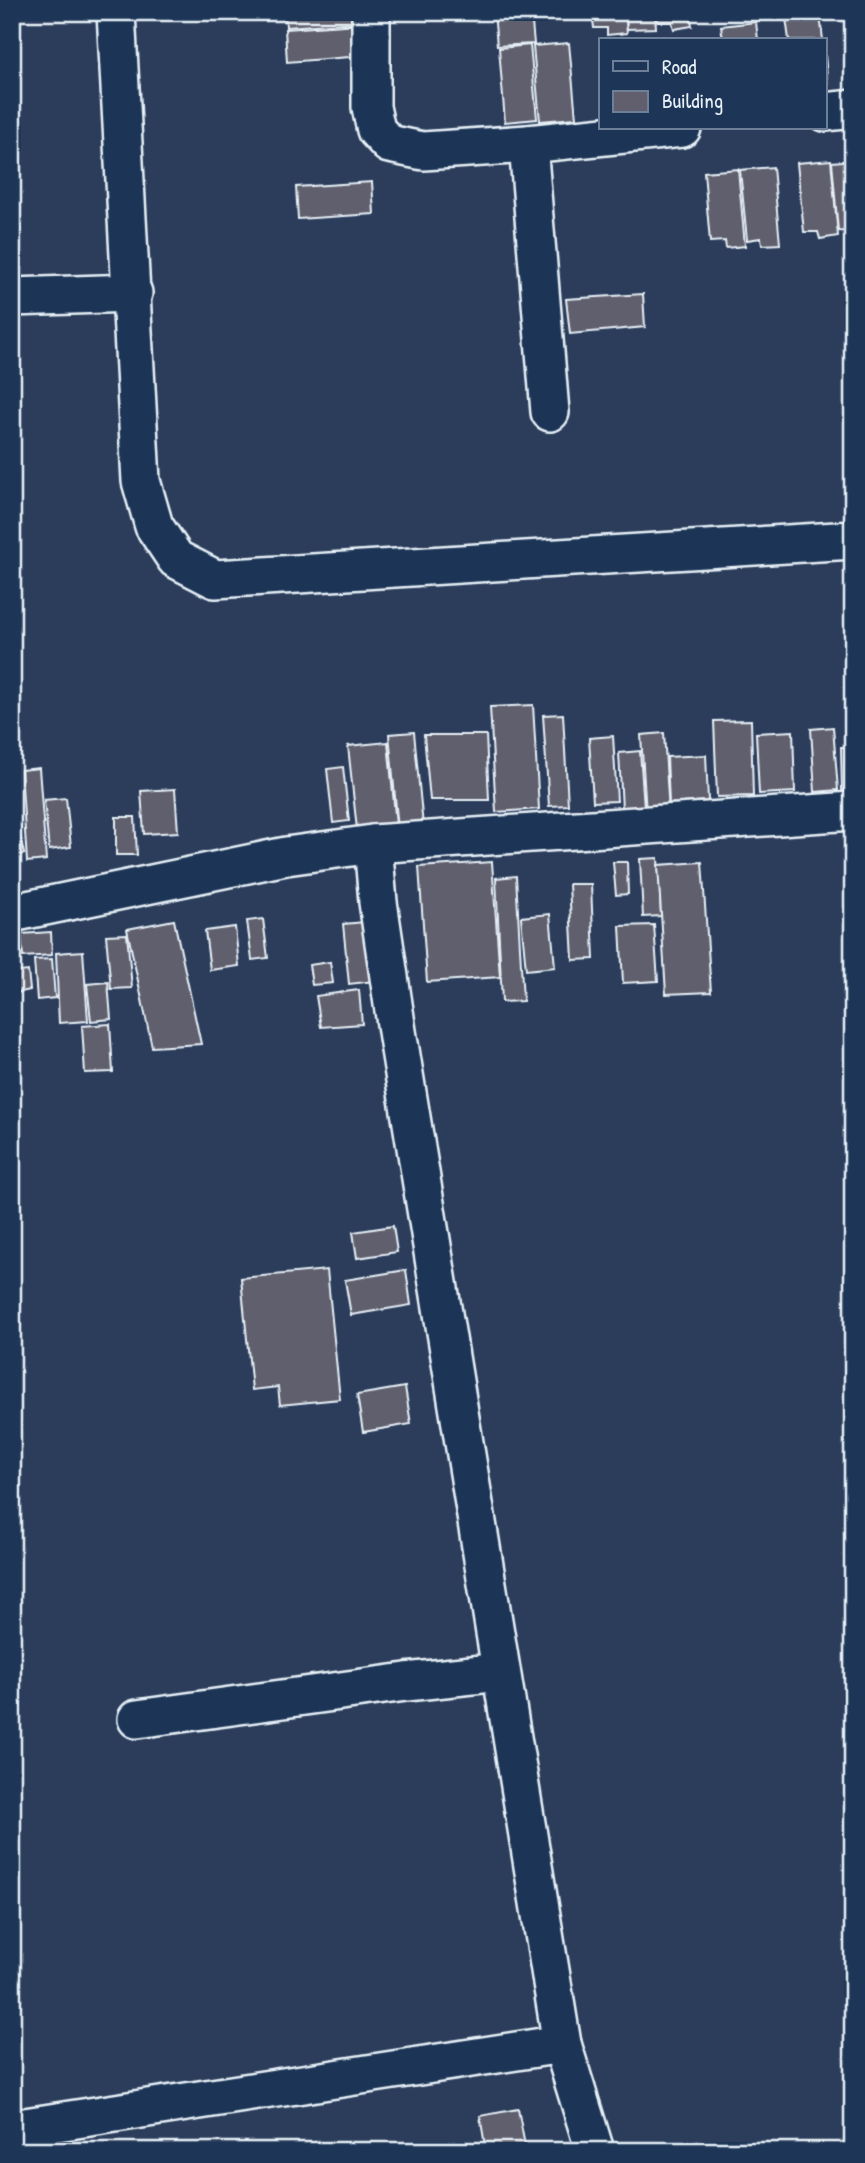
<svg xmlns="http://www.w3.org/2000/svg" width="865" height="2163" viewBox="0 0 865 2163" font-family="'Patrick Hand',sans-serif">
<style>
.building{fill:#615f6d;stroke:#e8f1f8;stroke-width:2}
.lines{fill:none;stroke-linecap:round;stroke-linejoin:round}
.minor-casing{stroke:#e8f1f8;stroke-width:42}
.path{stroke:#e8f1f8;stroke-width:4.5;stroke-dasharray:5 5;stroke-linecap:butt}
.minor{stroke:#1d3557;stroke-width:37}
</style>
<rect width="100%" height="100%" fill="#2b3d5b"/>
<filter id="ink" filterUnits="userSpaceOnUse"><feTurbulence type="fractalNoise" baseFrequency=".0143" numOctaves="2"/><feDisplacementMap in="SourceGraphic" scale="14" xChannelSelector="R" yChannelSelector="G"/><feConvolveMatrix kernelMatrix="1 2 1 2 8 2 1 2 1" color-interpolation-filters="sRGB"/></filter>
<g filter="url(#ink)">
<g class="building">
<polygon points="285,12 357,12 358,22 286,27"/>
<polygon points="494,12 531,12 534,44 497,46"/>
<polygon points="592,12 625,12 627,33 607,35 607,28 594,28"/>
<polygon points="626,12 655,12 656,28 627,29"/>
<polygon points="657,12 690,12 692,26 674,29 672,22 658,22"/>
<polygon points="820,15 823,40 789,40 786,18"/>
<polygon points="756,22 758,40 723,40 721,26"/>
<polygon points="359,24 362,56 287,62 285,29"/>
<polygon points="569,43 576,118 540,121 533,46"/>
<polygon points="530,45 537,119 505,122 499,48"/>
<polygon points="825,55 828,88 825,88"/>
<polygon points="831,160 838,236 820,239 818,232 804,232 797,163"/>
<polygon points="853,160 853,232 838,231 832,162"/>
<polygon points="773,167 780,244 762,245 761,238 747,240 740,170"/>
<polygon points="738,169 745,246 726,248 725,241 710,242 704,172"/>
<polygon points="372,182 374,214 298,219 296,187"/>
<polygon points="643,294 645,327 570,334 566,299"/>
<polygon points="533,705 539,809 496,812 490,707"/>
<polygon points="563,714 568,805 549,806 543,715"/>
<polygon points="751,720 753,796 717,797 714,721"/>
<polygon points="833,727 838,790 815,792 811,729"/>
<polygon points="793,731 795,792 759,794 756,733"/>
<polygon points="414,732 423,826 398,829 389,734"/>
<polygon points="664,733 669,813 646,814 641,735"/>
<polygon points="424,735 486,735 489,800 430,800"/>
<polygon points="613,736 617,801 593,802 589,738"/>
<polygon points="388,742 397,835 358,839 348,746"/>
<polygon points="841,747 853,747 853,791 842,792"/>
<polygon points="640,751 644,807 622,809 619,753"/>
<polygon points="706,755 708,801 669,804 667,757"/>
<polygon points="343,767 349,821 333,823 327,769"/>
<polygon points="39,768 46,860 27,862 21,770"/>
<polygon points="175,789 178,832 144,834 141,791"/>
<polygon points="66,798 71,847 49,850 44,800"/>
<polygon points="116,817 135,817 137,855 116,855"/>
<polygon points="12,826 18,826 24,854 12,855"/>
<polygon points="658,858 661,916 643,917 640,859"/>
<polygon points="492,862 500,977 427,982 419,867"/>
<polygon points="613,862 627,862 628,894 616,895"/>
<polygon points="702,862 711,992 666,994 658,865"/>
<polygon points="516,876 523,1001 502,1002 496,878"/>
<polygon points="569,884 591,884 594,959 573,960"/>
<polygon points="550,914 555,967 526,970 521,917"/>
<polygon points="263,919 268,958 252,960 247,921"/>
<polygon points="174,920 201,1044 152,1047 127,929"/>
<polygon points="377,921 383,980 349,984 343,924"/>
<polygon points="654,925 658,981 623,983 620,926"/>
<polygon points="235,927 239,966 210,970 205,931"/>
<polygon points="51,932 52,955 23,957 21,934"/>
<polygon points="127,934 132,988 111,989 106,935"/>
<polygon points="83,951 88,1021 59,1023 56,953"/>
<polygon points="52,959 55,998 37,1000 34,960"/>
<polygon points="330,962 333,983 312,985 309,965"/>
<polygon points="28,971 30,990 12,994 12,973"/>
<polygon points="108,982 111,1019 91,1021 87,984"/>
<polygon points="359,990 362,1024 321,1027 316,996"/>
<polygon points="110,1024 113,1072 85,1073 82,1026"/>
<polygon points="393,1226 397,1252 357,1258 353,1232"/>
<polygon points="327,1270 340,1399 280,1405 278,1387 252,1390 241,1278"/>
<polygon points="406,1270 411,1305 351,1315 345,1280"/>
<polygon points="405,1387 411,1424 363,1432 357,1395"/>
<polygon points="518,2109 526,2151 486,2151 480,2116"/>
</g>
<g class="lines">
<g class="minor-casing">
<g id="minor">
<polyline points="116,12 141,481 154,526 176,559 215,579 853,540"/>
<polyline points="371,12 371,107 376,130 389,144 423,151 528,144 682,128"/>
<polyline points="825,112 853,109"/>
<polyline points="528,144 550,412"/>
<polyline points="12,297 133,293"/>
<polyline points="373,844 853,811"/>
<polyline points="12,913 286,856 373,844 378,902 397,1031 562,2044 595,2151"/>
<polyline points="137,1719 406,1682 501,1672"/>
<polyline points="12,2129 562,2044"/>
</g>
</g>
<polyline class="path" points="630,2145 645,2151"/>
<use href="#minor" class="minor"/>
</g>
</g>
<rect width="865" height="2163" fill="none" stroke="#1d3557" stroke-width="42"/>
<rect x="21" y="21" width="823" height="2121" fill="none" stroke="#e8f1f8" stroke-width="2.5" filter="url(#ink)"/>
<rect x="599" y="38" width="228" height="91" fill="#1d3557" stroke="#6e8097" stroke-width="2"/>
<rect x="613" y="61" width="35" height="10" fill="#1d3557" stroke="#6e8097" stroke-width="2"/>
<text x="662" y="74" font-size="21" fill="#e8f1f8">Road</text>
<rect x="613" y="91" width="35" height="21" fill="#615f6d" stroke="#6e8097" stroke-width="2"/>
<text x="662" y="108" font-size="21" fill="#e8f1f8">Building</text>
</svg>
